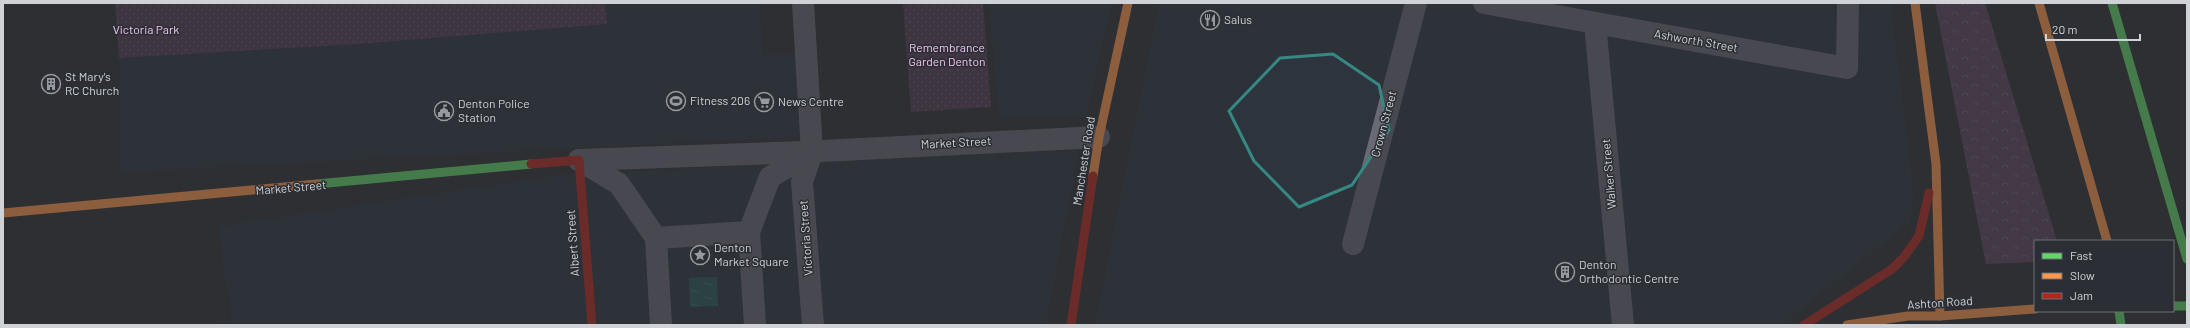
<svg xmlns="http://www.w3.org/2000/svg" width="2190" height="328" viewBox="0 0 2190 328" font-family="Barlow,sans-serif">
<style>
.built{fill:#2e343e}
.forest{fill:url(#forest-crowns)}
.park{fill:url(#park-dots)}
.water{fill:url(#water-ripples)}
.lines{fill:none;stroke-linecap:round;stroke-linejoin:round}
.street{stroke:#696973;stroke-width:22}
.fast{stroke:#63d668;stroke-width:9}
.slow{stroke:#ff974d;stroke-width:9}
.jam{stroke:#b3261e;stroke-width:9}
.marked{fill:none;stroke:#358883;stroke-width:3;stroke-linejoin:round}
.labels{text-anchor:middle;stroke-width:3;stroke-linejoin:round;paint-order:stroke}
.poi-label{font-size:12px;fill:#cfd2d6;stroke:#2b2f35;text-anchor:start}
.park-label{font-size:12px;fill:#f5c3f2;stroke:#2b2f35}
.street-label{font-size:12px;fill:#cfd2d6;stroke:#2b2f35}
</style>
<defs>
<pattern id="forest-crowns" width="20" height="18" patternUnits="userSpaceOnUse"><rect width="20" height="18" fill="#5d465d"/><path d="M2 6a3 3 0 1 1 6 0M12 15a3 3 0 1 1 6 0" fill="none" stroke="#736074"/></pattern>
<pattern id="park-dots" width="8" height="8" patternUnits="userSpaceOnUse"><rect width="8" height="8" fill="#533d53"/><path d="M2 2h.1M6 6h.1" fill="none" stroke="#6b586b" stroke-width="1.8" stroke-linecap="round"/></pattern>
<pattern id="water-ripples" width="26" height="14" patternUnits="userSpaceOnUse"><rect width="26" height="14" fill="#2c5a56"/><path d="M2 4q2-2 4 0t4 0M15 11q2-2 4 0t4 0" fill="none" stroke="#4a716e"/></pattern>
</defs>
<rect width="100%" height="100%" fill="#2d3033"/>
<g class="built">
<polygon points="605,3 760,3 763,55 802,53 808,136 120,172 119,58 358,44 607,24"/>
<polygon points="989,3 1112,3 1086,117 999,118"/>
<polygon points="1159,3 1891,3 1914,196 1910,222 1790,318 1790,325 1095,325"/>
<polygon points="1079,150 1046,325 191,325 231,323 230,298 224,278 220,226 566,174"/>
</g>
<polygon class="forest" points="1935,3 1985,3 2057,241 2035,241 2035,262 1986,264"/>
<g class="park">
<polygon points="115,3 605,3 607,24 358,44 119,58"/>
<polygon points="903,3 983,3 991,107 911,112"/>
</g>
<polygon class="water" points="717,277 718,306 690,307 689,278"/>
<g class="lines">
<g class="street">
<polyline points="803,3 812,152 802,182 813,325"/>
<polyline points="1484,3 1847,68 1848,5"/>
<polyline points="1595,23 1623,325"/>
<polyline points="579,160 803,152 1099,137"/>
<polyline points="579,160 619,184 656,238"/>
<polyline points="749,232 770,177 810,154"/>
<polyline points="1353,244 1416,3"/>
<polyline points="661,325 656,238 749,232 755,325"/>
</g>
<g class="fast">
<polyline points="2112,3 2187,259"/>
<polyline points="317,184 531,164"/>
<polyline points="2173,306 2187,306"/>
<polyline points="2119,311 2121,325"/>
</g>
<g class="slow">
<polyline points="1915,3 1936,164 1940,316"/>
<polyline points="2039,3 2107,241"/>
<polyline points="1093,176 1099,137 1128,3"/>
<polyline points="3,213 317,184"/>
<polyline points="1847,325 1908,316 1940,316 2035,309"/>
</g>
<g class="jam">
<polyline points="531,164 579,160 592,325"/>
<polyline points="1071,325 1093,176"/>
<polyline points="1804,325 1892,269 1904,257 1919,236 1929,193"/>
</g>
</g>
<path d="M0 0H2190V328H0ZM1333,54L1379,85L1389,130L1352,185L1299,207L1254,161L1229,111L1280,58Z" fill="#2d3033" fill-opacity=".55" fill-rule="evenodd"/>
<path class="marked" d="M1333,54L1379,85L1389,130L1352,185L1299,207L1254,161L1229,111L1280,58Z"/>
<defs>
<g id="restaurant-ring" transform="scale(1)"><circle r="9.5" fill="#2b2f35" stroke="#96999d" stroke-width="1.5"/><path d="M-5-6h1v4h1v-4h1v4h1v-4h1v5L-1.5 .5V6h-2V.5L-5-1ZM5-6V6H3V1.5H1.5Q1.5-4 5-6Z" fill="#96999d"/></g>
<g id="building-ring" transform="scale(1)"><circle r="9.5" fill="#2b2f35" stroke="#96999d" stroke-width="1.5"/><path d="M-4-6H4V6H1V3H-1V6H-4ZM-2.5-4.3h1.7v1.8h-1.7ZM.8-4.3h1.7v1.8H.8ZM-2.5-1h1.7V.8h-1.7ZM.8-1h1.7V.8H.8Z" fill="#96999d"/></g>
<g id="stadium-ring" transform="scale(1)"><circle r="9.5" fill="#2b2f35" stroke="#96999d" stroke-width="1.5"/><path d="M0-5a6.5 5 0 1 0 0 10a6.5 5 0 1 0 0-10ZM-3.5-1.8h7v3.6h-7Z" fill="#96999d"/></g>
<g id="supermarket-ring" transform="scale(1)"><circle r="9.5" fill="#2b2f35" stroke="#96999d" stroke-width="1.5"/><path d="M-6-5.5h2.5l.6 2H6L4.5 2H-2.5L-4.4-4H-6ZM-1.5 3.2a1.3 1.3 0 1 0 .1 0ZM3 3.2a1.3 1.3 0 1 0 .1 0Z" fill="#96999d"/></g>
<g id="civic-ring" transform="scale(1)"><circle r="9.5" fill="#2b2f35" stroke="#96999d" stroke-width="1.5"/><path d="M-.6-6.5H3V-4.5H.6V-3L4-1V1h2V6H-6V1h2V-1L-.6-3ZM-1.2 2.5V6h2.4V2.5Z" fill="#96999d"/></g>
<g id="sight-ring" transform="scale(1)"><circle r="9.5" fill="#2b2f35" stroke="#96999d" stroke-width="1.5"/><path d="M0-6L1.8-2.2L6-1.7L2.9 1.2L3.7 5.4L0 3.3L-3.7 5.4L-2.9 1.2L-6-1.7L-1.8-2.2Z" fill="#96999d"/></g>
</defs>
<g fill-rule="evenodd">
<use href="#restaurant-ring" x="1210" y="20"/>
<use href="#building-ring" x="51" y="84"/>
<use href="#stadium-ring" x="676" y="101"/>
<use href="#supermarket-ring" x="764" y="102"/>
<use href="#civic-ring" x="444" y="111"/>
<use href="#sight-ring" x="700" y="255"/>
<use href="#building-ring" x="1565" y="272"/>
</g>
<g class="labels">
<g class="poi-label">
<text x="1224" y="24">Salus</text>
<text x="65" y="81">St Mary's<tspan x="65" dy="14">RC Church</tspan></text>
<text x="690" y="105">Fitness 206</text>
<text x="778" y="106">News Centre</text>
<text x="458" y="108">Denton Police<tspan x="458" dy="14">Station</tspan></text>
<text x="714" y="252">Denton<tspan x="714" dy="14">Market Square</tspan></text>
<text x="1579" y="269">Denton<tspan x="1579" dy="14">Orthodontic Centre</tspan></text>
</g>
<g class="park-label">
<text x="146" y="34">Victoria Park</text>
<text x="947" y="52">Remembrance<tspan x="947" dy="14">Garden Denton</tspan></text>
</g>
<g class="street-label">
<text transform="translate(1696 41) rotate(10)" y="4">Ashworth Street</text>
<text transform="translate(1384 124) rotate(-75)" y="4">Crown Street</text>
<text transform="translate(956 143) rotate(-3)" y="4">Market Street</text>
<text transform="translate(1084 161) rotate(-81)" y="4">Manchester Road</text>
<text transform="translate(1609 174) rotate(-95)" y="4">Walker Street</text>
<text transform="translate(291 188) rotate(-5)" y="4">Market Street</text>
<text transform="translate(806 238) rotate(-94)" y="4">Victoria Street</text>
<text transform="translate(573 243) rotate(-94)" y="4">Albert Street</text>
<text transform="translate(1940 303) rotate(-4)" y="4">Ashton Road</text>
</g>
</g>
<rect width="2190" height="328" fill="none" stroke="#cfd2d6" stroke-width="8"/>
<rect x="2034" y="240" width="140" height="72" fill="#2b2f35" stroke="#6d7075"/>
<rect x="2042" y="253" width="20" height="6" fill="#63d668" stroke="#6d7075"/>
<text x="2070" y="260" font-size="12" fill="#cfd2d6">Fast</text>
<rect x="2042" y="273" width="20" height="6" fill="#ff974d" stroke="#6d7075"/>
<text x="2070" y="280" font-size="12" fill="#cfd2d6">Slow</text>
<rect x="2042" y="293" width="20" height="6" fill="#b3261e" stroke="#6d7075"/>
<text x="2070" y="300" font-size="12" fill="#cfd2d6">Jam</text>
<path d="M2046 34v6h94v-6" fill="none" stroke="#cfd2d6" stroke-width="2"/>
<text x="2052" y="34" font-size="12" fill="#cfd2d6" stroke="#2b2f35" stroke-width="3" paint-order="stroke">20 m</text>
</svg>
